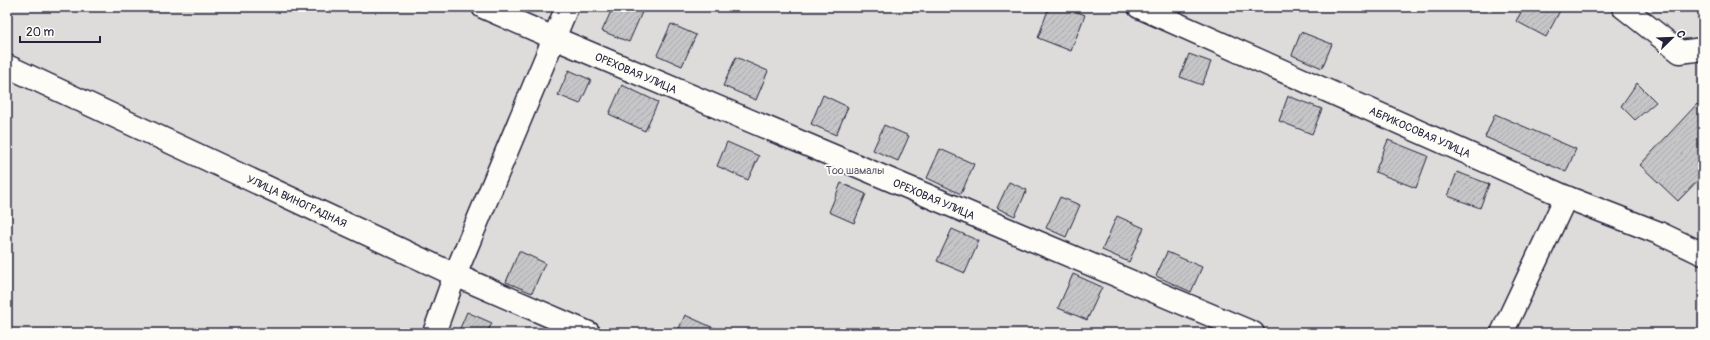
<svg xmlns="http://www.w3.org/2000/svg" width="1710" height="340" viewBox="0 0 1710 340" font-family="Pangolin,sans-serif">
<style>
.green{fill:#dddcdb;stroke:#807f8b}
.building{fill:url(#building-hatch);stroke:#22223b}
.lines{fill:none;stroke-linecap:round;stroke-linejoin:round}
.minor-casing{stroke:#22223b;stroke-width:25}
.minor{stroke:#fdfcf7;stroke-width:22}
.labels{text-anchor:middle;stroke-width:3.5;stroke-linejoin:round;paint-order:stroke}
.street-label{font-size:11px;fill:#22223b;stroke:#fdfcf7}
.park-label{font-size:11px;fill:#5a5a6b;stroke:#fdfcf7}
</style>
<defs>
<pattern id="building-hatch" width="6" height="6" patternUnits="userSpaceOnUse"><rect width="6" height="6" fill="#c6c6c8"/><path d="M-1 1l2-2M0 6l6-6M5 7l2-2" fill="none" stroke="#aaaaad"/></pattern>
</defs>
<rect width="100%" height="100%" fill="#fdfcf7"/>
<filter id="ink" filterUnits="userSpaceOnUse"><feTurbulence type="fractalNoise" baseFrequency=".025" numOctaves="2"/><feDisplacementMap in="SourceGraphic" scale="8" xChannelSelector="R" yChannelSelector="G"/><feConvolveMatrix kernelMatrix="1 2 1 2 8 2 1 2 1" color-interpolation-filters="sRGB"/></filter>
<g filter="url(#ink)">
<rect class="green" x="7" y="7" width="1696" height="326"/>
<g class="building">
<polygon points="335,7 347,7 345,12"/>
<polygon points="613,7 636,7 643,10 629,42 602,31"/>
<polygon points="1049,7 1065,7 1085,15 1071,51 1038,38"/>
<polygon points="1524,7 1562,7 1546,37 1516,21"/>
<polygon points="671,24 696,35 682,66 657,55"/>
<polygon points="1301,32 1332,44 1322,68 1292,55"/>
<polygon points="1189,54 1211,62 1202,85 1180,77"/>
<polygon points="736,57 768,71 756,100 723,86"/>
<polygon points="569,70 591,80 580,104 558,95"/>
<polygon points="1637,83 1656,102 1635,120 1621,106"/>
<polygon points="622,85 658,102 645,131 609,114"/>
<polygon points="823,95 848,107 836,135 811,124"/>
<polygon points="1288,96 1322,109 1312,134 1279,121"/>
<polygon points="1697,104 1703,110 1703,175 1678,201 1640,165"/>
<polygon points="1495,114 1576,149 1566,172 1485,137"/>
<polygon points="884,125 909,136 898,161 873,150"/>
<polygon points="1388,140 1428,156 1416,188 1375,172"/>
<polygon points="727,142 759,156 748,180 717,166"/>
<polygon points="940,149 974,164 961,194 927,178"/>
<polygon points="1457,172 1489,184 1480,208 1448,196"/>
<polygon points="1009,182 1027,190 1015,216 997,208"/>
<polygon points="841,183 866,194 854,223 829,212"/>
<polygon points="1060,197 1080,205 1066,237 1046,228"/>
<polygon points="1117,216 1144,228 1129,262 1102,250"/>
<polygon points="952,229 979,241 965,273 937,261"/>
<polygon points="519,251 545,263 532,293 506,282"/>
<polygon points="1167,252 1202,267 1191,292 1156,276"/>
<polygon points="1073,274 1102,287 1087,320 1058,308"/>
<polygon points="467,312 492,323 487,333 458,333"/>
<polygon points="685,315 716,329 714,333 677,333"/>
</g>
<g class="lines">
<g class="minor-casing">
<g id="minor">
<polyline points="483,7 554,38 1253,333"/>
<polyline points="1139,7 1566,197 1659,233 1703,254"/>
<polyline points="1623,7 1680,52 1703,49"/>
<polyline points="7,66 455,275 589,333"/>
<polyline points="434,333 455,275 567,7"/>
<polyline points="1502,333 1566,197"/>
</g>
</g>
<use href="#minor" class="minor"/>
</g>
</g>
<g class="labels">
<g class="street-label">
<text transform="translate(636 73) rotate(23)" y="4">ОРЕХОВАЯ УЛИЦА</text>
<text transform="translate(1420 132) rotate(24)" y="4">АБРИКОСОВАЯ УЛИЦА</text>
<text transform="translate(934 199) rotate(23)" y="4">ОРЕХОВАЯ УЛИЦА</text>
<text transform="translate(297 201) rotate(25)" y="4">УЛИЦА ВИНОГРАДНАЯ</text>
</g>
<g class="park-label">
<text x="855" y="174">Тоо шамалы</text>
</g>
</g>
<rect width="1710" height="340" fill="none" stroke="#fdfcf7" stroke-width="24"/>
<rect x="12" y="12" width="1686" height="316" fill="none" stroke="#22223b" stroke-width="1.5" filter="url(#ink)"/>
<g transform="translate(1672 38) rotate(67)" stroke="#fdfcf7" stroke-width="3" paint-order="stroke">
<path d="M0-3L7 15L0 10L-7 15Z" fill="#22223b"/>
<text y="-6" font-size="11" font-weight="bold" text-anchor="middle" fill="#22223b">С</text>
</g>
<path d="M20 36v6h80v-6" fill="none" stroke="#22223b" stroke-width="2"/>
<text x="26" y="36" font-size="12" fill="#22223b" stroke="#fdfcf7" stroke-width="3" paint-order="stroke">20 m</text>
</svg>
